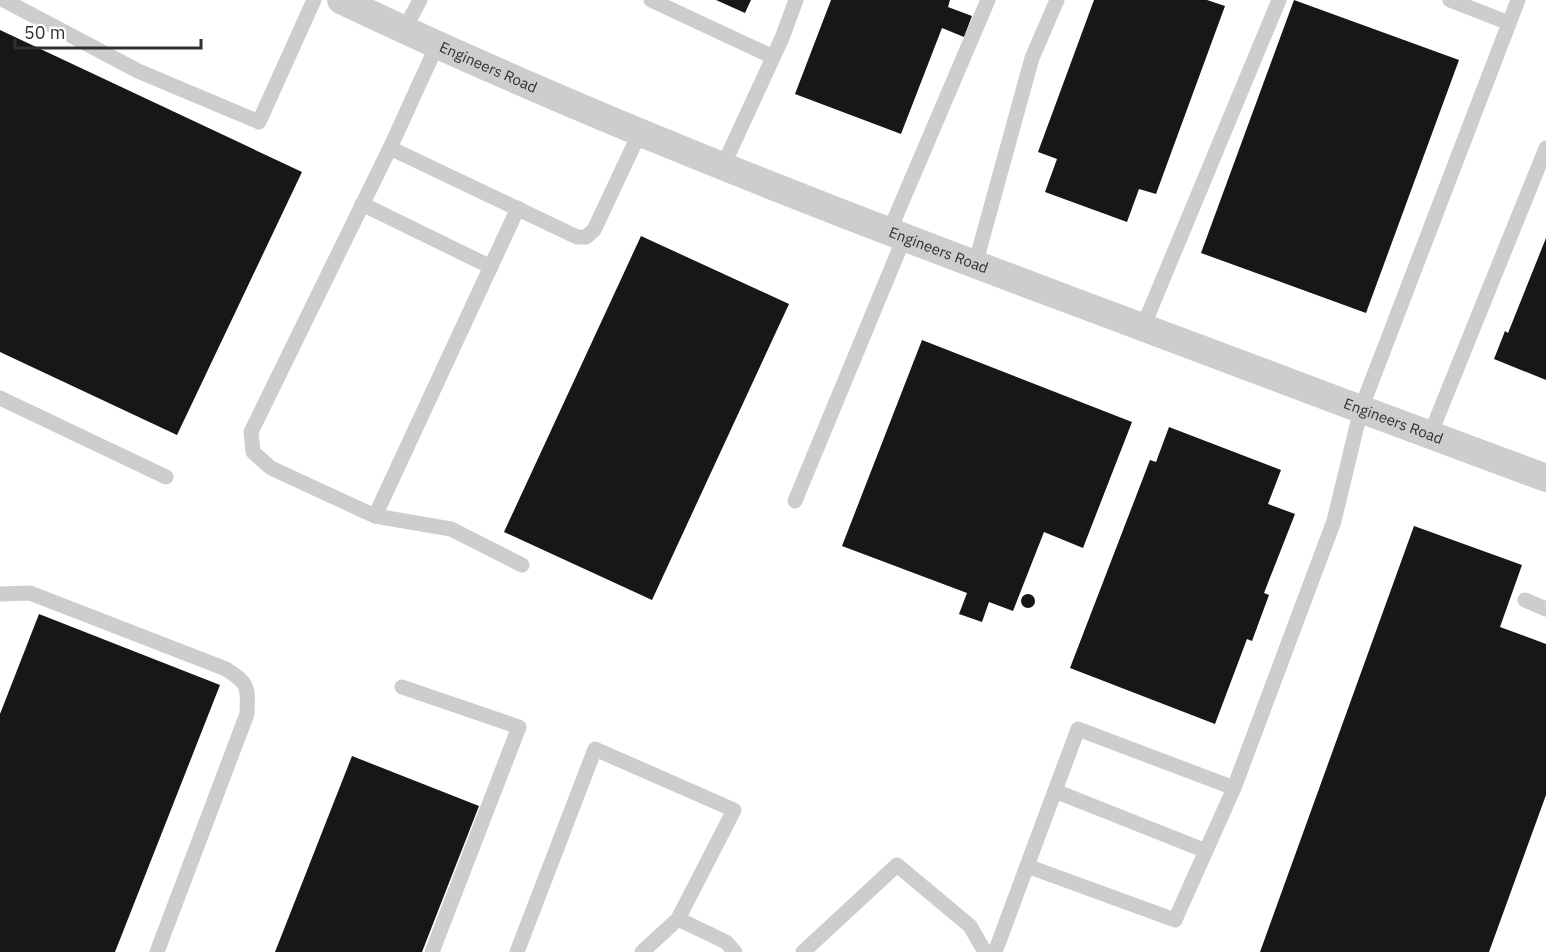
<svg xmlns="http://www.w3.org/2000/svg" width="1546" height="952" viewBox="0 0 1546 952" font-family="'IBM Plex Sans',sans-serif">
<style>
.building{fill:#171717}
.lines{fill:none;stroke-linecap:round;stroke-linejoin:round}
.service{stroke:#cdcdcd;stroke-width:15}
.minor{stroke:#cdcdcd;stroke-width:28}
.labels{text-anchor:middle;stroke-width:6;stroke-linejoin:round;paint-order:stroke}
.street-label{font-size:15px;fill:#303030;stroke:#fff}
</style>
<rect width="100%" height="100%" fill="#fff"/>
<g class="building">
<polygon points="716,0 751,0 745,13"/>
<polygon points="831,0 950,0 948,7 972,16 964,37 942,28 901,134 795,94"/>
<polygon points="1094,0 1207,0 1225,6 1156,194 1139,189 1127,222 1045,192 1057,159 1038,152"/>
<polygon points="1294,0 1459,60 1366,313 1201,253"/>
<polygon points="0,30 302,172 177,435 0,352"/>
<polygon points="641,236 789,304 652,600 504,532"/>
<polygon points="1546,238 1546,380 1494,359 1505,331 1508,333"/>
<polygon points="922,340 1132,422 1083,548 1044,532 1013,611 989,602 982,622 959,614 967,593 842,546"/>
<polygon points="1169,427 1281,470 1268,504 1295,514 1264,593 1269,595 1252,641 1247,639 1215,724 1070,668 1150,460 1156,462"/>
<polygon points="1414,526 1522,565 1500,627 1546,644 1546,795 1489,952 1260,952"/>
<circle cx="1028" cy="601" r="7"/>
<polygon points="39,614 220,685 115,952 0,952 0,714"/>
<polygon points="352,756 479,806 422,952 275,952"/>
</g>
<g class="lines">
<g class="service">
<polyline points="4,0 138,71 259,122 314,0"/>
<polyline points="651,0 773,57"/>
<polyline points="1450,0 1509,23"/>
<polyline points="404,30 420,0"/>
<polyline points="437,45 390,148 577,237 586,237 594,230 640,132"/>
<polyline points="390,148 251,432 253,452 271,468 375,516 451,529 522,565"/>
<polyline points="723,166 782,38 796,0"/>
<polyline points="362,204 491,267"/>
<polyline points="889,232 988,0"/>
<polyline points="975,265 1032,58 1057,0"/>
<polyline points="1143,327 1279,0"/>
<polyline points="0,398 166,477"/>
<polyline points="1430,435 1546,148"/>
<polyline points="795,501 904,238"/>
<polyline points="375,516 518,208"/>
<path d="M0,594L30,593L226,669C249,684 248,686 247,714L157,952"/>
<polyline points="1525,600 1546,609"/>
<polyline points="402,687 519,727 432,952"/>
<polyline points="1055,791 1206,851"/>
<polyline points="1027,866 1175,920 1234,788"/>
<polyline points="517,952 595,749 734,810 678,919 726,942 735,952"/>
<polyline points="642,952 678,919"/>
<polyline points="803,952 897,865 970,926 985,952"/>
<polyline points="995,952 1078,729 1234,788 1334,521 1361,409 1518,0"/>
</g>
<path class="minor" id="s1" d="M341,0C578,113 824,208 1070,300C1229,360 1387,419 1546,478"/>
</g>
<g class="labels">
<g class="street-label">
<text dy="5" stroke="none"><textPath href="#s1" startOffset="162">Engineers Road</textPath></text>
<text dy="5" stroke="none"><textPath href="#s1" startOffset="648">Engineers Road</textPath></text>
<text dy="5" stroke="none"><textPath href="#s1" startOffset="1134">Engineers Road</textPath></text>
</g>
</g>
<path d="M15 39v9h186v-9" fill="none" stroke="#303030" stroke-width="3"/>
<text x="24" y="39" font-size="18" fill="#303030" stroke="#ffffff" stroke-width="4.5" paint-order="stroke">50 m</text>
</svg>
